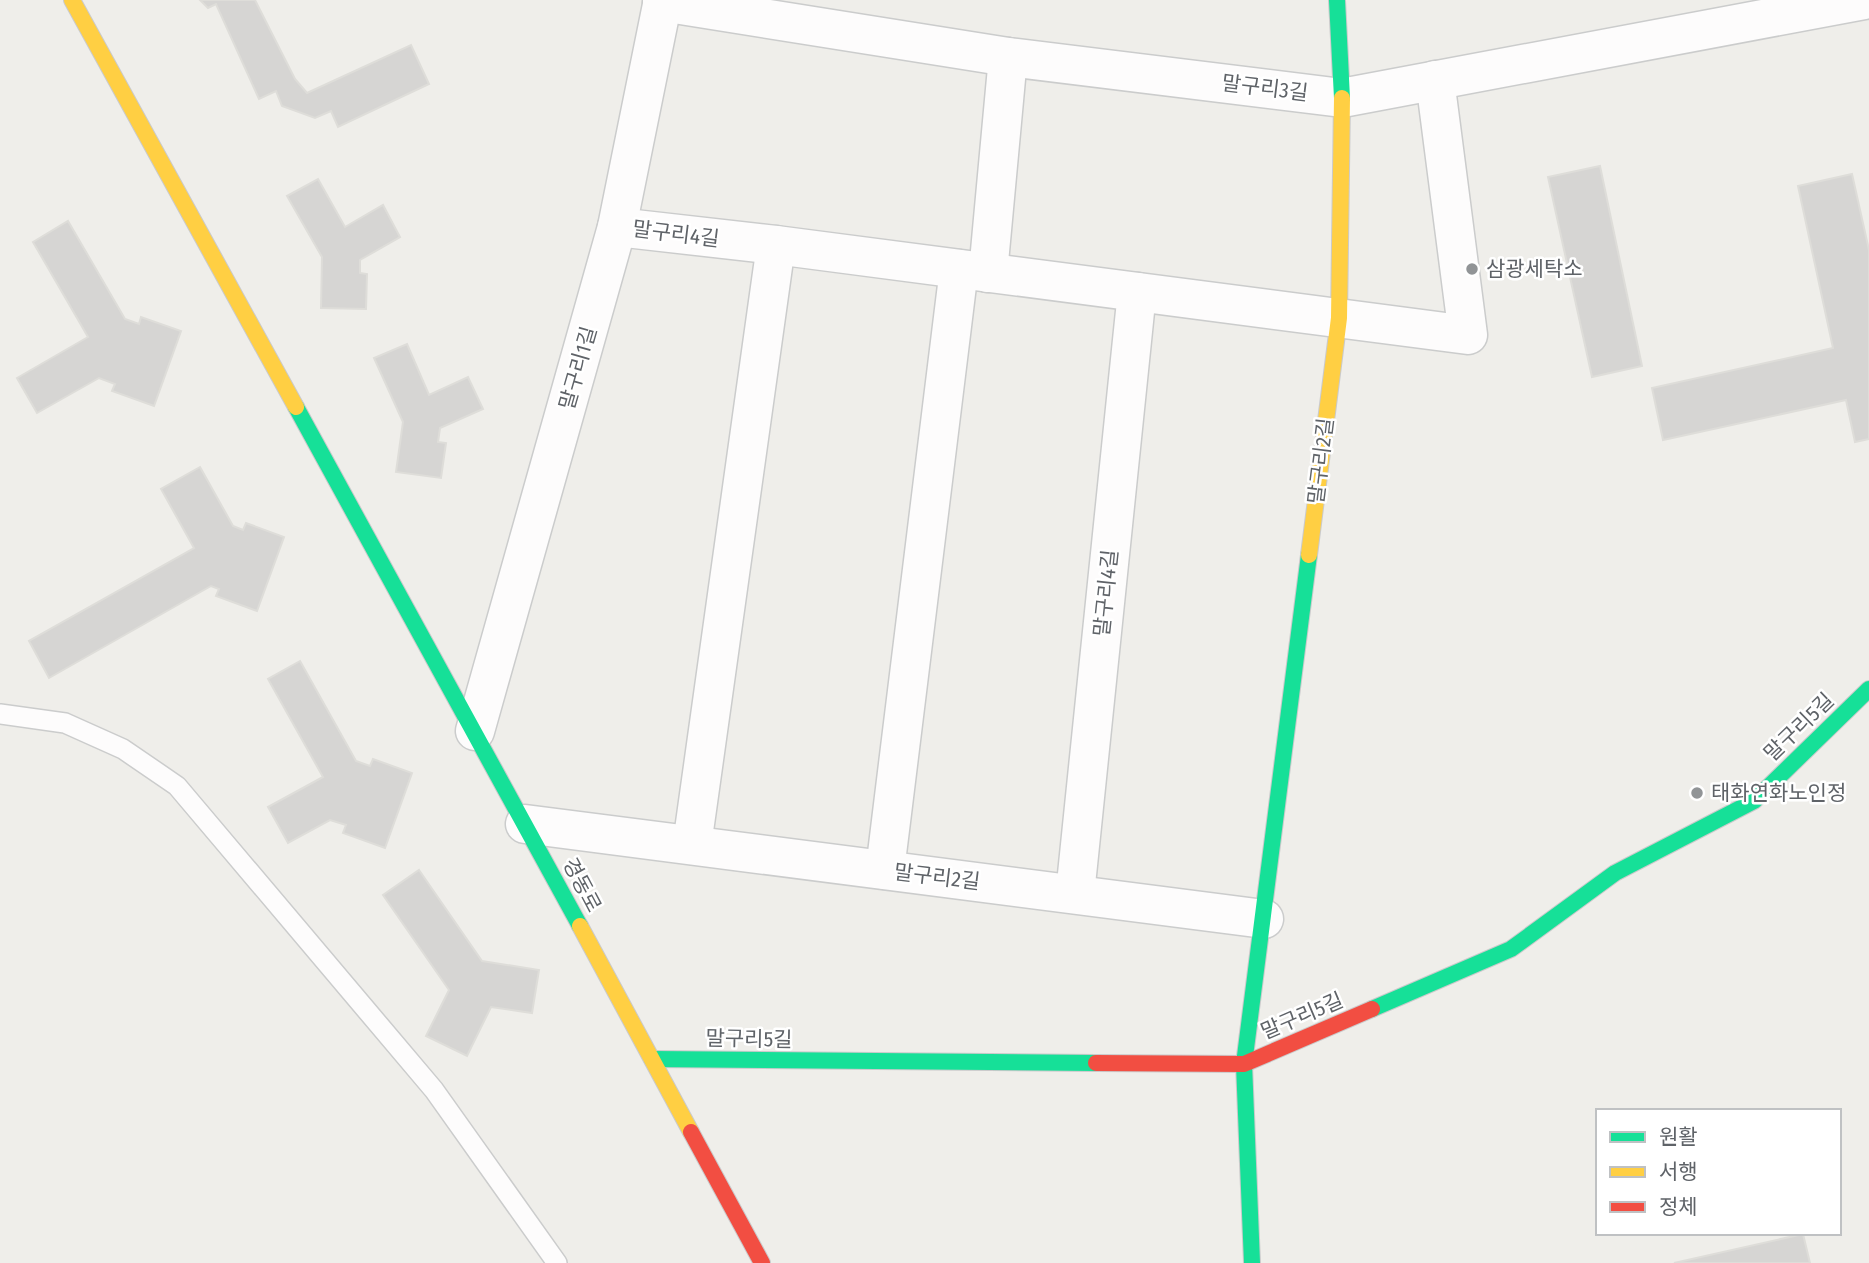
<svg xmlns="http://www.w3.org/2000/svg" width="1869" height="1263" viewBox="0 0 1869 1263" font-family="'Fira Sans Condensed','Noto Sans KR',sans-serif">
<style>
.building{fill:#d6d5d3;stroke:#deddd9;stroke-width:2}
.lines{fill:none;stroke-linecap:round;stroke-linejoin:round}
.lane-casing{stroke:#cbcccc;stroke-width:22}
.street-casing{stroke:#cbcccc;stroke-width:41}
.fast-casing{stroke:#cacacb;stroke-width:18}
.slow-casing{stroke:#cacacb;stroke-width:18}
.jam-casing{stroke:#cacacb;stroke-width:18}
.lane{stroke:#fdfcfc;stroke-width:19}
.street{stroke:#fdfcfc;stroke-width:38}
.fast{stroke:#16e098;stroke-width:16}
.slow{stroke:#ffcf43;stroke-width:16}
.jam{stroke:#f24e42;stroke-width:16}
.poi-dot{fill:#919496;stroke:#fff;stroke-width:2.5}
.labels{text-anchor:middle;stroke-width:5;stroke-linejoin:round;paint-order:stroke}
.street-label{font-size:21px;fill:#5f6368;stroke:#fff}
.poi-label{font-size:21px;fill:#5f6368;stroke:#fff;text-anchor:start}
</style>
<rect width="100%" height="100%" fill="#efeeea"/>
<g class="building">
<polygon points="200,0 255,0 295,79 307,93 411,45 429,84 338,127 331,111 315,118 282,106 276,91 259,99 216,4 208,8"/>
<polygon points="1600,166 1642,366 1592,377 1548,177"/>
<polygon points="1852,174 1869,250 1869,439 1855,442 1846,400 1663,440 1652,388 1833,348 1798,186"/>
<polygon points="318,179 345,227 383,205 400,237 360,260 360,273 367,274 366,309 321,308 322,257 287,196"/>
<polygon points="68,221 125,319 139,324 141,317 181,331 154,406 112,391 115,384 99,378 37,413 17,378 88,337 33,242"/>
<polygon points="407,344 429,395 468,377 483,409 440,428 438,442 446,443 441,478 396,472 403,422 374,358"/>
<polygon points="200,467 233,526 243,530 246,523 284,537 257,611 216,596 219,589 211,586 49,678 29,641 194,548 161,489"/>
<polygon points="300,661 356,761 370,766 373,759 412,773 385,848 343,833 346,825 330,820 288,843 268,807 323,777 268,679"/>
<polygon points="419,870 482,961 539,970 532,1013 491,1007 467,1056 426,1036 449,990 383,895"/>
<polygon points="1803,1234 1810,1263 1674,1263"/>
</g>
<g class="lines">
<g class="lane-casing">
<polyline id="lane" points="0,714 65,723 123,749 177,786 434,1090 557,1263"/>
</g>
<g class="street-casing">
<g id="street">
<polyline points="662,2 1008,57 1342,98 1864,0"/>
<polyline points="617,227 776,245 1468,335 1435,80"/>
<polyline points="988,273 1008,57"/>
<polyline points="475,731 617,227 663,0"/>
<polyline points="525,824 1264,919"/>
<polyline points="692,845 776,245"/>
<polyline points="885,870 959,269"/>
<polyline points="1075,894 1137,292"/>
</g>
</g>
<g class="fast-casing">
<g id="fast">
<polyline points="1337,0 1342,98"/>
<polyline points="296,407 580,926"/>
<polyline points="1372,1009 1511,949 1615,873 1754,801 1869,689"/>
<polyline points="652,1059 1096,1063"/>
<polyline points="1252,1263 1244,1064 1309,555"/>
</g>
</g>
<g class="slow-casing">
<g id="slow">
<polyline points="72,0 296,407"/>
<polyline points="1309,555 1339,318 1342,98"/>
<polyline points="580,926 691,1132"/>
</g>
</g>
<g class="jam-casing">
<g id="jam">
<polyline points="1096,1063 1244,1064 1372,1009"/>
<polyline points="691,1132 762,1263"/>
</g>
</g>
<use href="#lane" class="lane"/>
<use href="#street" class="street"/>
<use href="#fast" class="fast"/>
<use href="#slow" class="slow"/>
<use href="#jam" class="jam"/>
</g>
<g class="poi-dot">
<circle cx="1472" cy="269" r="7"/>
<circle cx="1697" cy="793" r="7"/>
</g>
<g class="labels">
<g class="street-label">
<text transform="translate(1265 88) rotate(7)" y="7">말구리3길</text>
<text transform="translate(676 234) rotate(7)" y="7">말구리4길</text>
<text transform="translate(578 368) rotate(-74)" y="7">말구리1길</text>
<text transform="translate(1321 461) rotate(-83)" y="7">말구리2길</text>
<text transform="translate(1106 593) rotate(-84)" y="7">말구리4길</text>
<text transform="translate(1799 727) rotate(-44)" y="7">말구리5길</text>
<text transform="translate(937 877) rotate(7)" y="7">말구리2길</text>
<text transform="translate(582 885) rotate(62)" y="7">경동로</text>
<text transform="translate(1302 1016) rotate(-23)" y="7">말구리5길</text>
<text transform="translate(749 1039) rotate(1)" y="7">말구리5길</text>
</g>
<g class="poi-label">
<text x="1486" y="276">삼광세탁소</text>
<text x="1711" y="800">태화연화노인정</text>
</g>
</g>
<rect x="1596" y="1109" width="245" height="126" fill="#ffffff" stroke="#bfc1c3" stroke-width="2"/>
<rect x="1610" y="1132" width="35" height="10" fill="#16e098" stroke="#bfc1c3" stroke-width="2"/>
<text x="1659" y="1144" font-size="21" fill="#5f6368">원활</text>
<rect x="1610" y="1167" width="35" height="10" fill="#ffcf43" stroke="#bfc1c3" stroke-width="2"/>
<text x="1659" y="1179" font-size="21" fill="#5f6368">서행</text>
<rect x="1610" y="1202" width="35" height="10" fill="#f24e42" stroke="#bfc1c3" stroke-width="2"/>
<text x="1659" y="1214" font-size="21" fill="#5f6368">정체</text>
</svg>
